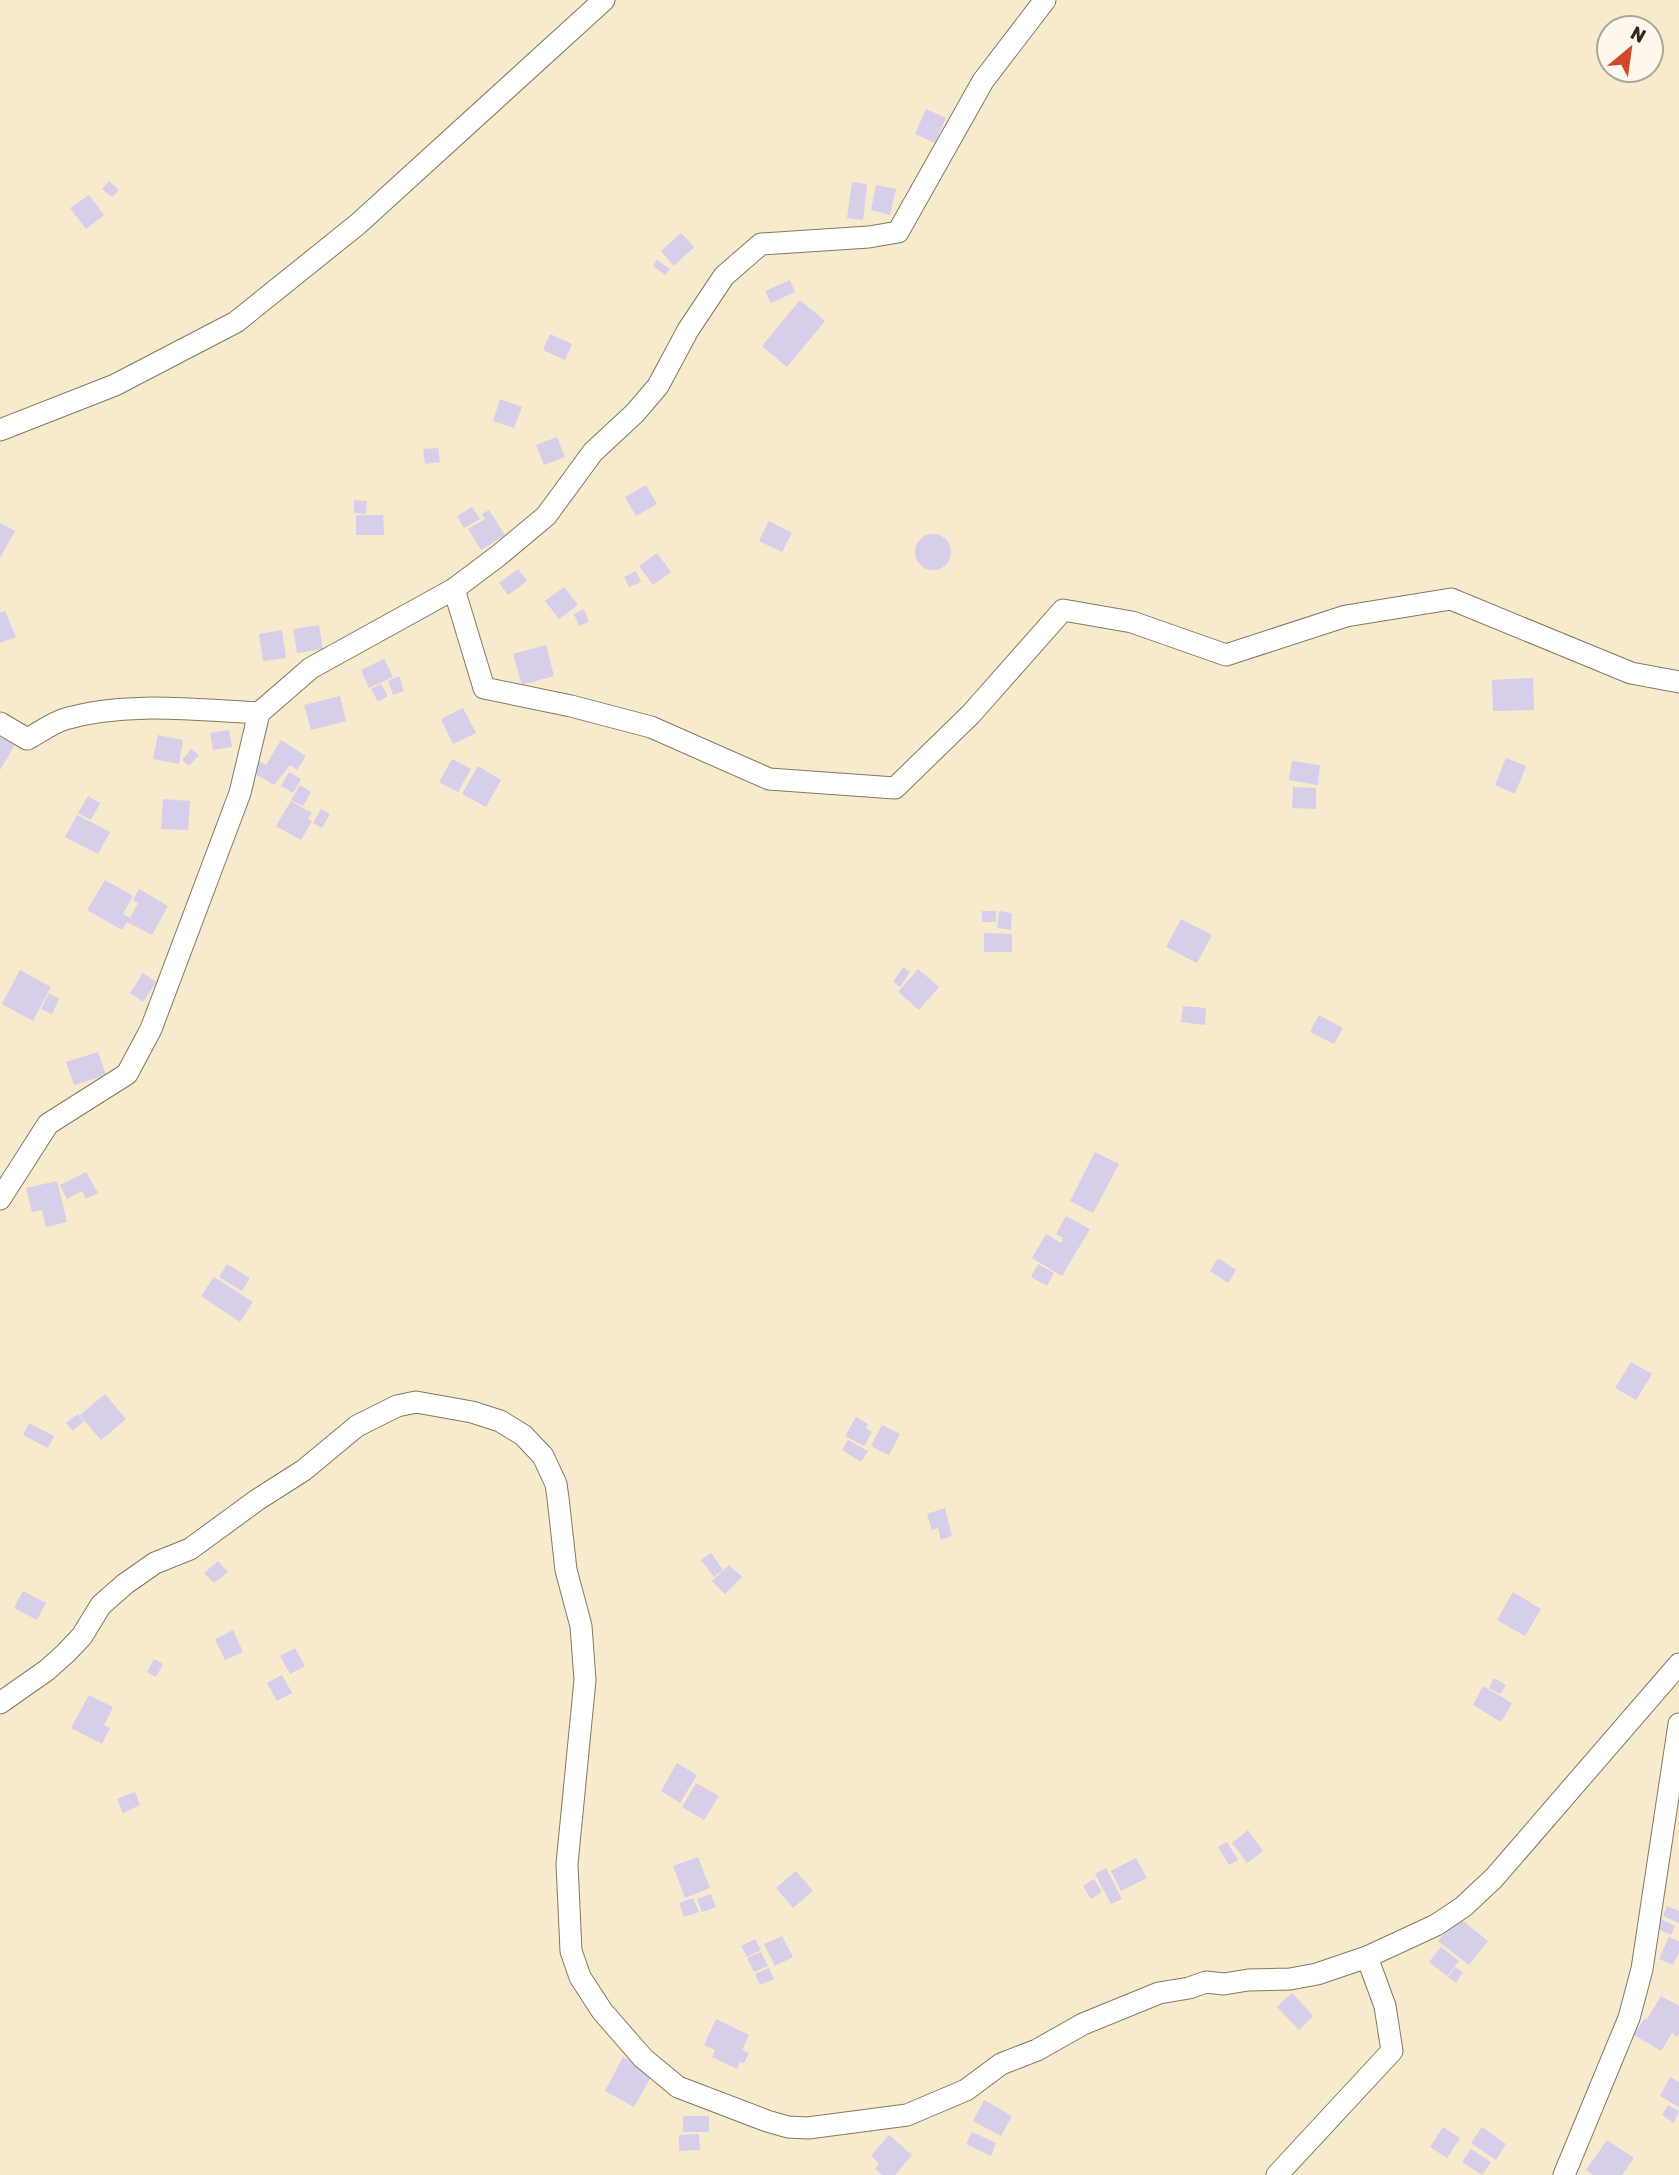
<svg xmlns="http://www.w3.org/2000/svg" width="1679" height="2175" viewBox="0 0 1679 2175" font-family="Rubik,sans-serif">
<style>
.building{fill:#d7ceea}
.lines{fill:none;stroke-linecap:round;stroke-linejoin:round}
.minor-casing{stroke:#85785f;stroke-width:23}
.minor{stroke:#fff;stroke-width:21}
</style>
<rect width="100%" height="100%" fill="#f8eacd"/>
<g class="building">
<polygon points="926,109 946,118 935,143 915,134"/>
<polygon points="109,181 119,190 112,197 102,189"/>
<polygon points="852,182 867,184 863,220 847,218"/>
<polygon points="876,185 896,189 890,215 871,210"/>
<polygon points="89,195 104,215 86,229 70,208"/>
<polygon points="681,233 694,247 674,266 661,251"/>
<polygon points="657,260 670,269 665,275 653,266"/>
<polygon points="790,280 795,292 771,303 765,291"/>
<polygon points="800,300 825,321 787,367 762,346"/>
<polygon points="550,334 572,344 565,360 543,350"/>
<polygon points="500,399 522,407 514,428 493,421"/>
<polygon points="557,437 565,457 544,465 536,445"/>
<polygon points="438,448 440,462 425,464 423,449"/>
<polygon points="646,485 657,504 636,516 625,497"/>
<polygon points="354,500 367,501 366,514 354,513"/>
<polygon points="472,507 480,519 464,528 457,516"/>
<polygon points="489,510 505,535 481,550 468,529 485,519 482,514"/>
<polygon points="356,515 383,515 384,535 356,535"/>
<polygon points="769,521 792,533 782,552 759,541"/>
<polygon points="0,523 15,531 0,558"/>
<circle cx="933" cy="552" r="18"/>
<polygon points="657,553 671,572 653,585 639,566"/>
<polygon points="518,569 527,581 508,595 499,583"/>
<polygon points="636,571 641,582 629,587 624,577"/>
<polygon points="564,587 578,605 559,619 545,601"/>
<polygon points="584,609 589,622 579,626 574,614"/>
<polygon points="5,611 16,637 0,643 0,613"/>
<polygon points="319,625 323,649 297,653 293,629"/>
<polygon points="282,630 286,658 263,661 259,634"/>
<polygon points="546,645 554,676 522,685 513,654"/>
<polygon points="384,659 393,677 369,688 361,670"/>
<polygon points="399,676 404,691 393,695 388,681"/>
<polygon points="1533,678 1534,710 1493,711 1492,680"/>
<polygon points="381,684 388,696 378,702 371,689"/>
<polygon points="340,696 346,721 311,730 304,705"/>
<polygon points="463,708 476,733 453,744 441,719"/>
<polygon points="229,730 232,747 213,750 210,733"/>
<polygon points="0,734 16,743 0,770"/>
<polygon points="158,735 183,740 179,764 153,759"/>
<polygon points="281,740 306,756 297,770 290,765 274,785 252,772 259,761 266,765"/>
<polygon points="191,749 199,755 189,766 182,760"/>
<polygon points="1506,758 1526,766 1515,794 1495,785"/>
<polygon points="452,759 471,769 458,792 439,782"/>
<polygon points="1292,761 1320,765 1318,785 1289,780"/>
<polygon points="478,766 501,780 486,807 462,794"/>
<polygon points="289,772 301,779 293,793 281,786"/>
<polygon points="300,785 311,792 303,806 291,800"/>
<polygon points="1293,787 1316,788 1316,809 1292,808"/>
<polygon points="88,796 100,803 91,820 78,813"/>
<polygon points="163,799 190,801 188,830 161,829"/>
<polygon points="291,801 312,813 308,819 312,821 301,840 276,826"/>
<polygon points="321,809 330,814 322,828 313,823"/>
<polygon points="77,815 110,832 98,854 65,837"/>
<polygon points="105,880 133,896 123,914 130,918 138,903 133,900 139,889 168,906 152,935 127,922 122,930 87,910"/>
<rect x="982" y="911" width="14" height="11"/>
<polygon points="999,911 1012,913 1011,930 997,928"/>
<polygon points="1181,919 1212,935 1197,963 1166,947"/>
<polygon points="984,933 1012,934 1012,952 984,952"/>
<polygon points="903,967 910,972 900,987 893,982"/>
<polygon points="918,969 939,987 919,1010 898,992"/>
<polygon points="20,970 51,987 33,1021 2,1004"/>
<polygon points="143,973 156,982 143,1002 130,993"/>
<polygon points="49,993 59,999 52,1014 41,1009"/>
<polygon points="1183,1006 1206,1008 1205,1025 1181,1022"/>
<polygon points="1319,1015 1343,1028 1334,1044 1310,1032"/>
<polygon points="98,1052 106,1075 74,1085 66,1062"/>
<polygon points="1095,1152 1119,1164 1093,1213 1070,1201"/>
<polygon points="86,1172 98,1193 86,1199 82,1191 67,1199 60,1185"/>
<polygon points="57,1181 67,1222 46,1227 42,1210 32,1212 26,1188"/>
<polygon points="1066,1216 1090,1229 1062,1276 1032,1258 1046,1234 1061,1243 1063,1238 1056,1234"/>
<polygon points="1218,1258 1236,1270 1228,1283 1210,1271"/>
<polygon points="227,1264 250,1278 242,1291 219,1277"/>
<polygon points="1038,1264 1054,1273 1047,1286 1031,1277"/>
<polygon points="214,1277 253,1302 240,1322 201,1296"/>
<polygon points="1631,1362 1652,1374 1636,1400 1615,1388"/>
<polygon points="105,1394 126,1419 101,1440 80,1415"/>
<polygon points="78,1414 84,1421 73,1431 66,1423"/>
<polygon points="856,1417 868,1424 866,1428 872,1432 864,1446 845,1436"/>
<polygon points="29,1423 54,1436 48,1448 23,1435"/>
<polygon points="882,1425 900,1434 889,1455 871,1446"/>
<polygon points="848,1440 868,1451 861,1462 842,1450"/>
<polygon points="945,1508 952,1536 941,1540 938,1528 932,1530 927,1514"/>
<polygon points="711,1553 723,1570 714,1577 701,1560"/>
<polygon points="218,1561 228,1572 214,1583 204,1573"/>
<polygon points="729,1565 742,1577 725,1594 712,1581"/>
<polygon points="23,1591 46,1603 37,1620 14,1608"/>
<polygon points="1513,1592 1541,1609 1525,1636 1497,1620"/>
<polygon points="233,1630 243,1652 225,1660 215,1639"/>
<polygon points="295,1648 305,1666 290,1674 280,1656"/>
<polygon points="154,1659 163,1664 156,1677 147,1672"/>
<polygon points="282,1675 292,1693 277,1701 267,1683"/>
<polygon points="1494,1678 1506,1685 1500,1694 1489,1688"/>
<polygon points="1483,1686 1512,1703 1501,1722 1473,1705"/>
<polygon points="89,1695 113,1707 104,1725 110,1728 102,1744 71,1728"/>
<polygon points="677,1763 697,1775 680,1803 661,1791"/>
<polygon points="696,1783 719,1796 704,1820 682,1807"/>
<polygon points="135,1792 140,1805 123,1813 117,1799"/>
<polygon points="1248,1830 1263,1851 1247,1863 1232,1843"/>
<polygon points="1227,1842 1238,1860 1229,1865 1218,1847"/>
<polygon points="698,1857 710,1888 685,1898 673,1866"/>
<polygon points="1136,1858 1147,1878 1121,1891 1111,1871"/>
<polygon points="1106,1868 1122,1899 1111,1904 1095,1874"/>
<polygon points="796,1871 813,1891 793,1908 776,1888"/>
<polygon points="1094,1879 1102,1892 1091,1899 1083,1886"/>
<polygon points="711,1894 716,1907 702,1912 697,1899"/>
<polygon points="693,1898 699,1912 684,1917 679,1903"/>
<polygon points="1667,1906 1679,1911 1679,1923 1663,1916"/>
<polygon points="1458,1917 1488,1941 1469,1965 1438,1941"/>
<polygon points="1659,1918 1675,1926 1671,1935 1655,1928"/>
<polygon points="782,1936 793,1957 775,1966 764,1944"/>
<polygon points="1669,1937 1679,1941 1679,1952 1673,1965 1659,1959"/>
<polygon points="755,1939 761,1950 747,1957 741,1946"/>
<polygon points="1441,1947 1459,1961 1447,1976 1429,1962"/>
<polygon points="761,1952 768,1966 754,1972 747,1958"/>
<polygon points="1455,1967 1463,1972 1456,1983 1448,1977"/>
<polygon points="769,1968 774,1979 760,1985 755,1974"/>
<polygon points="1292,1993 1313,2016 1299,2030 1277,2007"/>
<polygon points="1661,1996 1679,2006 1679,2034 1677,2037 1672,2033 1661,2051 1634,2035 1645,2018 1660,2028 1647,2019"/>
<polygon points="716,2019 749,2035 742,2050 749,2053 744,2063 740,2062 737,2069 712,2057 715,2050 704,2045"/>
<polygon points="623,2057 653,2073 634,2107 605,2091"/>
<polygon points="1670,2077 1679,2082 1679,2107 1660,2096"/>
<polygon points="984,2100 1012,2116 1001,2136 973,2121"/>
<polygon points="1668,2105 1679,2111 1674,2123 1662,2115"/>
<rect x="683" y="2116" width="26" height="16"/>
<polygon points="1443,2127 1460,2138 1447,2158 1430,2147"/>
<polygon points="1482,2127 1506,2144 1496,2160 1471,2143"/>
<polygon points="972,2132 996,2143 991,2156 966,2144"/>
<polygon points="699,2134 700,2150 679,2151 679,2135"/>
<polygon points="889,2135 912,2155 895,2175 882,2175 875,2169 879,2163 871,2156"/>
<polygon points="1607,2140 1634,2158 1622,2175 1593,2175 1586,2170"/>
<polygon points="1471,2149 1491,2162 1482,2175 1462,2162"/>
</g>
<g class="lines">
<g class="minor-casing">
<g id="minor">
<polyline points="0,430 115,385 236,322 358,224 604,0"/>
<polyline points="454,589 484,688 571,706 651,727 769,779 895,788 971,714 1063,610 1132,622 1226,655 1346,616 1451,599 1631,673 1679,682"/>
<path d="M0,723L27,739C39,733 52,723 65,719C127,701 196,710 259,713"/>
<polyline points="0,1199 48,1124 127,1074 151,1029 240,793 259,713 311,668 454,589 498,556 546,516 593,452 635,413 658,386 688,330 724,276 761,244 869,237 898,232 983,81 1045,0"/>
<polyline points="0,1703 47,1670 66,1653 82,1636 101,1605 125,1584 155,1563 190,1549 257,1500 304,1470 357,1426 397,1406 416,1402 472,1412 500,1421 523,1435 543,1456 556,1484 558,1498 566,1570 581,1626 585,1680 567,1864 571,1951 580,1977 602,2011 643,2058 678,2087 767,2121 788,2127 808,2128 907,2115 966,2090 1001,2064 1037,2050 1083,2024 1159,1993 1189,1988 1206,1982 1224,1984 1248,1980 1290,1979 1317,1974 1367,1957 1436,1925 1463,1907 1494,1878 1679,1664"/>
<polyline points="1277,2175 1392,2051 1385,2006 1367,1957"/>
<polyline points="1564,2175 1629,2018 1642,1969 1679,1724"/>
</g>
</g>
<use href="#minor" class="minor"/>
</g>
<g transform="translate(1630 49) rotate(29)"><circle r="33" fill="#fef8ec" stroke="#aba69a" stroke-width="2"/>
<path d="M0-5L12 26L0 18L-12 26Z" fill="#d2462c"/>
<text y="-10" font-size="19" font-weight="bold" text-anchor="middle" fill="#2f2a1f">N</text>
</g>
</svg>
